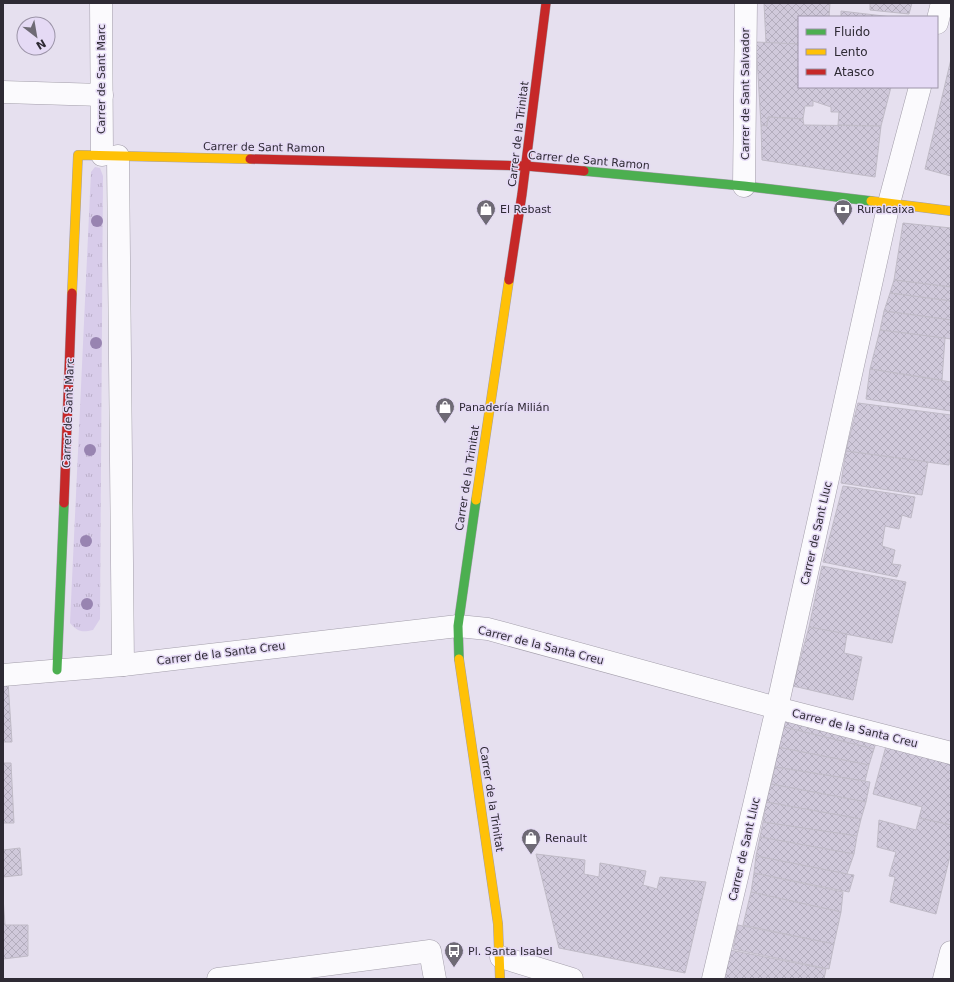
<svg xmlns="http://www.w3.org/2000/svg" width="954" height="982" viewBox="0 0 954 982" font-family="'DejaVu Sans',sans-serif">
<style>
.grass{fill:url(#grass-tufts)}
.building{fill:url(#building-cross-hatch);stroke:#c0bbc7}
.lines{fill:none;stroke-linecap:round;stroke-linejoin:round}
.street-casing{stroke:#a39eaa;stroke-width:23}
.fast-casing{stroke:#a39eaa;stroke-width:10}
.slow-casing{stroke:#a39eaa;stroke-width:10}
.jam-casing{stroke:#a39eaa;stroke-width:10}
.street{stroke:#fbfafd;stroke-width:22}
.fast{stroke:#4caf50;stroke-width:9}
.slow{stroke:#ffc107;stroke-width:9}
.jam{stroke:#c62828;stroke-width:9}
.tree{fill:#9884b1}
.labels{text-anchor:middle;stroke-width:3;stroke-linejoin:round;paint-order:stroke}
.street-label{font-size:11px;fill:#2e2a34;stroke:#e5daf5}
.poi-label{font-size:11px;fill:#2e2a34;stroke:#e5daf5;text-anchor:start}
</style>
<defs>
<pattern id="grass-tufts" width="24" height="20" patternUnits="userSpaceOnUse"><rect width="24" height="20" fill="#d8ccea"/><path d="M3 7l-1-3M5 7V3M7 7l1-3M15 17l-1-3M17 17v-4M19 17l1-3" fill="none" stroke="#baafc9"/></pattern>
<pattern id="building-cross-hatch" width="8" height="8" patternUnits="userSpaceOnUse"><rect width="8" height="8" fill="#d0c9db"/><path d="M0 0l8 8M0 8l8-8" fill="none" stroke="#b3adbd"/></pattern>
</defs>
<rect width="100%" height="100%" fill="#e6e0ef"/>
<path class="grass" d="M95,167L100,168L103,176L100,619L93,630C81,633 77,631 70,623L91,172Z"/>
<g class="building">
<polygon points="764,3 830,3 829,17 799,17 799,44 766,43"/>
<polygon points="870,3 912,3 909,14 870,10"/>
<polygon points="841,11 892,17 841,17"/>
<polygon points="756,42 799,44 799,87 891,87 881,126 838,125 839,112 831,112 831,107 813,101 813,106 805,106 803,119 768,117 767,126 761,125"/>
<polygon points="951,59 951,176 925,169"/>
<polygon points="768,117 803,119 804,125 881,126 875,177 762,160 761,125 767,126"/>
<polygon points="903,223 951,228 951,287 894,280"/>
<polygon points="894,280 951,287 951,301 890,293"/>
<polygon points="890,293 951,301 951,320 884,311"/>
<polygon points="884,311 951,320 951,339 880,330"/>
<polygon points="880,330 945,338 942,380 870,369"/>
<polygon points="870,369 951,382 951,411 866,399"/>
<polygon points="858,403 951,415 951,451 949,465 846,451"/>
<polygon points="846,451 928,462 922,495 841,483"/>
<polygon points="843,486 915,497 911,518 902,515 899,529 885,526 882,546 895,550 892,564 901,565 897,577 823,562"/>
<polygon points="822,566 906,582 892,643 809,627"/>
<polygon points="809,627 847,634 844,653 862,657 853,700 793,686"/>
<polygon points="3,682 8,682 12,742 3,742"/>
<polygon points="781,714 877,739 874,749 780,726"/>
<polygon points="780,726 874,749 869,765 777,747"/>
<polygon points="886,746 951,759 951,825 919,818 922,807 873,794"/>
<polygon points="777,747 869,765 865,781 775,767"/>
<polygon points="3,763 11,763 14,823 3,823"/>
<polygon points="775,767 870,782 866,802 771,784"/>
<polygon points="771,784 866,802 861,819 766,802"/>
<polygon points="766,802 861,819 857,836 763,822"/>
<polygon points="919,818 951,825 951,852 936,914 890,902 895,877 889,876 896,852 877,847 879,820 916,830"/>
<polygon points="763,822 857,836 854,854 760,837"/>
<polygon points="760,837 854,854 847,874 756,856"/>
<polygon points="20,848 22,875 3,877 3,850"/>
<polygon points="536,854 585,860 584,874 599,877 600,863 646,871 643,885 657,889 660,877 706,882 685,973 559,948"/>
<polygon points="756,856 847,874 854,875 849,892 754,873"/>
<polygon points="754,873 843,892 841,912 751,892"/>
<polygon points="751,892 841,912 834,944 743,925"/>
<polygon points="3,897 5,925 28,925 28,956 3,959"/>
<polygon points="738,925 834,944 829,969 733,949"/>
<polygon points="730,950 826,969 824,979 720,979"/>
</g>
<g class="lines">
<g class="street-casing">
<g id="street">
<polyline points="101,3 102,155"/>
<polyline points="937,23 942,3"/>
<polyline points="3,92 102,95"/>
<polyline points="118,156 123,665"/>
<polyline points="744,186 746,3"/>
<polyline points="3,675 123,665 458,626 488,629 777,708 951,753"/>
<polyline points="501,957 572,979"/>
<polyline points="218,979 430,951 435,979"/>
<polyline points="713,979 777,708 889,203 920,87"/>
<polyline points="944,979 951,952"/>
</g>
</g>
<g class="fast-casing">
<g id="fast">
<polyline points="584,171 744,186 871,201"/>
<polyline points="459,659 458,626 476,500"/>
<polyline points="57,670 64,503"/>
</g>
</g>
<g class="slow-casing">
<g id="slow">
<polyline points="871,201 951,211"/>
<polyline points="72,293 78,155 250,159"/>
<polyline points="476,500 509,280"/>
<polyline points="459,659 498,924 500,979"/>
</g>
</g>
<g class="jam-casing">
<g id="jam">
<polyline points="250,159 526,166 584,171"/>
<polyline points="509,280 522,194 546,3"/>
<polyline points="64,503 72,293"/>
</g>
</g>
<use href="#street" class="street"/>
<use href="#fast" class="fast"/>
<use href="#slow" class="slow"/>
<use href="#jam" class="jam"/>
</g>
<g class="tree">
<circle cx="97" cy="221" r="6"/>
<circle cx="96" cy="343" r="6"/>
<circle cx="90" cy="450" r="6"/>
<circle cx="86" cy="541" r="6"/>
<circle cx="87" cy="604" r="6"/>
</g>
<defs>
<g id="shop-pin" transform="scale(1)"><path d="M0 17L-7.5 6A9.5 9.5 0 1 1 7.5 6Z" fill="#6e6a75" stroke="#e5daf5"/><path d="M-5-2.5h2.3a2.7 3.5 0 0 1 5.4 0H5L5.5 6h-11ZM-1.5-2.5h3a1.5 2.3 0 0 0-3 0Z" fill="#fff"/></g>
<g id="bank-pin" transform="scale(1)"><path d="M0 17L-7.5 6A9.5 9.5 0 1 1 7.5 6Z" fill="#6e6a75" stroke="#e5daf5"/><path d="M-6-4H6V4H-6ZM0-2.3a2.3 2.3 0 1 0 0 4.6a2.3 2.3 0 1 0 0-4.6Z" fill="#fff"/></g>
<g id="bus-pin" transform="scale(1)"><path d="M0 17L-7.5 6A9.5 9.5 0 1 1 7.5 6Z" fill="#6e6a75" stroke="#e5daf5"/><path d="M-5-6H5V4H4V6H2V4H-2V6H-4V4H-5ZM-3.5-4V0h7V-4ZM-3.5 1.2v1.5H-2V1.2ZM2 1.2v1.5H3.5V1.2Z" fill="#fff"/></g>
</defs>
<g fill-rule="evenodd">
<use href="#shop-pin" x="486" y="209"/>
<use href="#bank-pin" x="843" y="209"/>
<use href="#shop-pin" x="445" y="407"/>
<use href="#shop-pin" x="531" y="838"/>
<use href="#bus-pin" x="454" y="951"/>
</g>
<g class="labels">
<g class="street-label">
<text transform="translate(101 79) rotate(-90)" y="4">Carrer de Sant Marc</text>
<text transform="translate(745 94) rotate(-90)" y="4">Carrer de Sant Salvador</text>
<text transform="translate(518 134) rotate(-83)" y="4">Carrer de la Trinitat</text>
<text transform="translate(264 147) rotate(1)" y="4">Carrer de Sant Ramon</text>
<text transform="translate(589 160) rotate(5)" y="4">Carrer de Sant Ramon</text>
<text transform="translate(68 413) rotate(-88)" y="4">Carrer de Sant Marc</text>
<text transform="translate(467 478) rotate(-81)" y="4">Carrer de la Trinitat</text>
<text transform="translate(816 533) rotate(-77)" y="4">Carrer de Sant Lluc</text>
<text transform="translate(541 645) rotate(14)" y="4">Carrer de la Santa Creu</text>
<text transform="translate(221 653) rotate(-7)" y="4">Carrer de la Santa Creu</text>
<text transform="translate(855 728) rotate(14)" y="4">Carrer de la Santa Creu</text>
<text transform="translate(492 799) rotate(81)" y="4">Carrer de la Trinitat</text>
<text transform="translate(744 849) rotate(-77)" y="4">Carrer de Sant Lluc</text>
</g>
<g class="poi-label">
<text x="500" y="213">El Rebast</text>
<text x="857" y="213">Ruralcaixa</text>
<text x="459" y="411">Panadería Milián</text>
<text x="545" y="842">Renault</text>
<text x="468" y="955">Pl. Santa Isabel</text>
</g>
</g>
<rect width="954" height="982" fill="none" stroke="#2e2a34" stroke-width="8"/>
<rect x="798" y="16" width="140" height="72" fill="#e5daf5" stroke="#9c94a8"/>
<rect x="806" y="29" width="20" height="6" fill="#4caf50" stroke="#9c94a8"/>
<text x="834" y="36" font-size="12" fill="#2e2a34">Fluido</text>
<rect x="806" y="49" width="20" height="6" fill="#ffc107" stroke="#9c94a8"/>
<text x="834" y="56" font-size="12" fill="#2e2a34">Lento</text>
<rect x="806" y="69" width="20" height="6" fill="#c62828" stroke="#9c94a8"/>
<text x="834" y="76" font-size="12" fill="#2e2a34">Atasco</text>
<g transform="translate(36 36) rotate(149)"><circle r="19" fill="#e5daf5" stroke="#9c94a8"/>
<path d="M0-3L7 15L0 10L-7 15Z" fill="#6e6a75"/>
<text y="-6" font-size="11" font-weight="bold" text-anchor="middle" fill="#2e2a34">N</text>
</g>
</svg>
